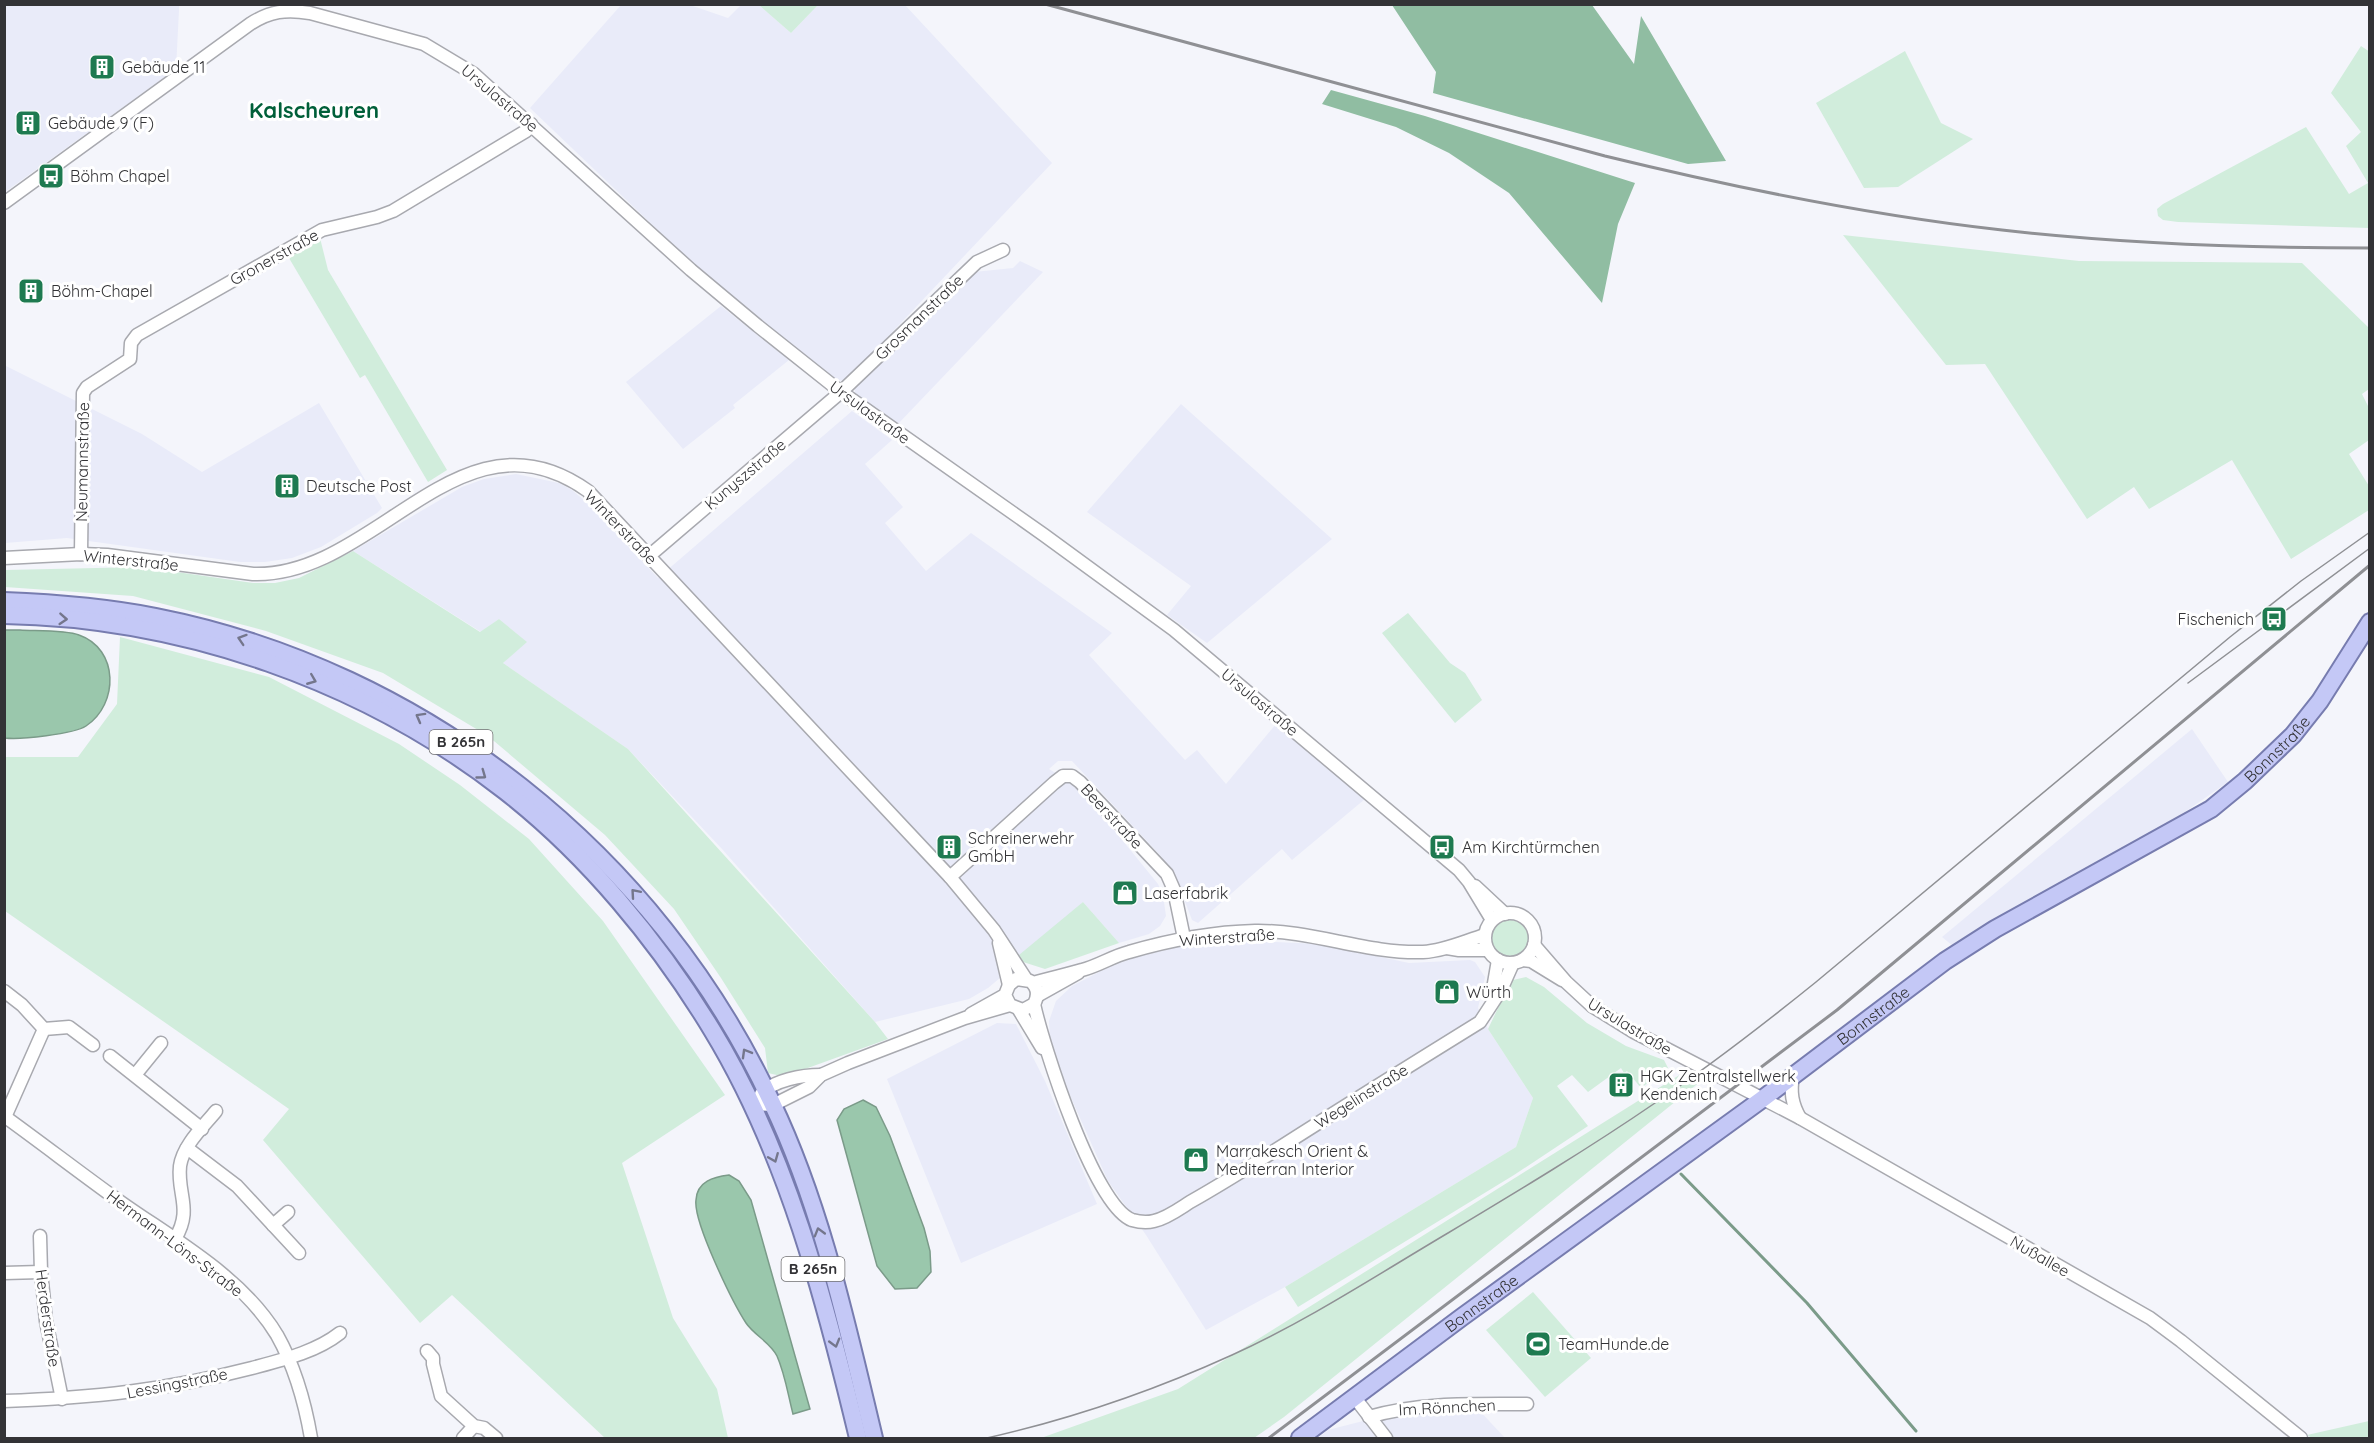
<svg xmlns="http://www.w3.org/2000/svg" width="2374" height="1443" viewBox="0 0 2374 1443" font-family="Quicksand,sans-serif">
<style>
.built{fill:#e9ebf9}
.green{fill:#d1eddc}
.forest{fill:#90bda2}
.water{fill:#9ac7ac;stroke:#7b9b89;stroke-width:1.5}
.lines{fill:none;stroke-linecap:round;stroke-linejoin:round}
.stream{stroke:#7b9b89;stroke-width:3}
.minor-casing{stroke:#a8a9af;stroke-width:15}
.major-casing{stroke:#777caf;stroke-width:20}
.minor{stroke:#fff;stroke-width:12}
.major{stroke:#c4c8f6;stroke-width:16}
.tram{stroke:#8f9094;stroke-width:1.5}
.rail{stroke:#8f9094;stroke-width:3}
.oneway{stroke:#74768c}
.labels{text-anchor:middle;stroke-width:6;stroke-linejoin:round;paint-order:stroke}
.shield{fill:#fff;stroke:#707072;stroke-width:1.5}
.shield-label{font-size:15px;font-weight:bold;fill:#333336}
.poi-label{font-size:16px;fill:#333336;stroke:#fff;text-anchor:start}
.street-label{font-size:16px;fill:#333336;stroke:#fff}
.district-label{font-size:22px;font-weight:bold;fill:#005f39;stroke:#fff}
</style>
<rect width="100%" height="100%" fill="#f4f5fb"/>
<g class="built">
<polygon points="5,4 179,4 179,10 176,69 5,192"/>
<polygon points="621,5 690,5 728,18 741,5 759,5 791,33 818,5 905,5 1052,163 847,380 835,381 707,277 530,108"/>
<polygon points="1020,261 1043,272 897,425 855,395 855,385 974,272 1013,268"/>
<polygon points="721,306 789,360 733,405 735,408 683,449 626,382"/>
<polygon points="4,365 142,434 202,472 319,403 382,508 377,513 321,547 292,558 265,562 240,562 67,538 5,543"/>
<polygon points="1181,404 1332,539 1207,643 1167,615 1191,586 1087,512"/>
<polygon points="852,411 892,440 865,464 903,507 885,523 926,571 971,533 1112,633 1089,655 1185,760 1197,750 1226,784 1276,724 1365,799 1292,860 1282,849 1198,923 1192,920 1178,883 1170,867 1159,854 1072,761 1058,761 1049,769 1079,787 1158,884 1163,895 1166,916 1160,926 1149,934 1119,943 1083,902 1020,961 988,988 969,999 875,1022 722,849 628,749 503,663 526,642 499,619 481,632 353,551 462,487 484,479 516,474 559,483 572,490 586,502 658,578"/>
<polygon points="2192,729 2228,782 2153,834 1999,916 1953,946 1942,937"/>
<polygon points="1233,940 1320,944 1409,963 1470,960 1475,962 1485,977 1478,1008 1488,1029 1533,1098 1516,1147 1285,1287 1206,1330 1146,1235 1108,1181 1060,1073 1050,1042 1049,1021 1056,1001 1072,986 1103,970 1132,958 1174,948 1206,942"/>
<polygon points="997,1023 1016,1024 1045,1081 1097,1204 961,1263 887,1079"/>
<polygon points="1476,1407 1505,1438 1318,1438 1328,1430 1394,1413"/>
</g>
<g class="green">
<polygon points="759,5 818,5 791,33"/>
<polygon points="2361,46 2370,52 2369,228 2178,222 2163,220 2158,216 2157,209 2163,204 2306,127 2349,194 2368,183 2346,146 2361,132 2331,93"/>
<polygon points="1905,51 1941,123 1973,139 1898,187 1864,188 1816,103"/>
<polygon points="1843,235 2079,261 2302,263 2369,328 2369,389 2362,394 2369,408 2369,440 2349,454 2369,486 2369,510 2291,559 2232,460 2149,509 2134,487 2087,519 1985,364 1946,365"/>
<polygon points="320,238 328,270 447,470 428,482 365,375 360,378 286,253 303,243"/>
<polygon points="353,551 480,632 499,619 527,642 503,663 628,749 875,1022 888,1039 794,1073 781,1076 768,1073 765,1048 721,978 674,909 605,835 488,736 383,673 266,631 133,596 5,587 5,570 142,567 253,583 275,583 299,578"/>
<polygon points="1408,613 1450,663 1465,673 1482,700 1455,723 1382,633"/>
<polygon points="120,637 269,677 399,744 460,785 529,839 603,921 725,1095 622,1163 673,1318 717,1389 728,1438 605,1438 452,1295 420,1323 263,1140 289,1109 5,911 5,757 78,757 117,704"/>
<polygon points="1083,902 1119,943 1045,969 1020,961 1019,955"/>
<circle cx="1510" cy="940" r="20"/>
<polygon points="1526,977 1544,987 1587,1023 1626,1046 1664,1060 1668,1068 1641,1088 1627,1071 1624,1073 1621,1068 1588,1092 1572,1075 1557,1086 1588,1126 1514,1175 1298,1307 1285,1287 1516,1147 1533,1098 1488,1029 1509,985 1513,980"/>
<polygon points="1681,1074 1701,1081 1284,1417 1254,1438 1041,1438 1178,1389"/>
<polygon points="1533,1292 1591,1358 1545,1397 1486,1330"/>
<polygon points="2369,1421 2369,1438 2312,1438 2307,1435"/>
</g>
<g class="forest">
<polygon points="1392,5 1592,5 1634,64 1641,16 1726,161 1688,164 1433,93 1436,72"/>
<polygon points="1331,90 1425,116 1635,183 1618,224 1602,303 1509,193 1449,153 1396,127 1322,104"/>
</g>
<g class="water">
<path d="M20,630C35,631 66,630 79,635C119,649 119,704 86,726C74,734 19,740 5,738V630Z"/>
<polygon points="863,1100 876,1107 890,1136 924,1228 930,1251 931,1272 917,1288 895,1289 877,1266 837,1120 844,1109"/>
<path d="M729,1175L739,1181L751,1200L810,1409L793,1414C788,1395 785,1374 777,1356C771,1343 754,1335 746,1323C733,1303 693,1222 696,1200C697,1181 714,1177 729,1175Z"/>
</g>
<g class="lines">
<polyline class="stream" points="1681,1174 1807,1303 1916,1431"/>
<g class="minor-casing">
<g id="minor">
<path d="M4,203L250,24C270,11 286,9 310,13L424,44L474,74L691,270L758,326L841,392L1044,535L1174,630L1459,870L1469,882L1492,920"/>
<polyline points="81,554 83,393 87,387 130,359 131,343 137,335 322,230 377,217 393,211 526,131 531,124"/>
<polyline points="649,556 841,392 977,262 1003,250"/>
<path d="M4,558L81,554L107,555L253,574C376,578 461,400 588,491L950,877L994,930L1026,979"/>
<polyline points="950,877 1054,783 1063,776 1072,776 1080,782 1167,874 1174,890 1184,938"/>
<polyline points="1475,886 1505,914"/>
<circle cx="1510" cy="938" r="25"/>
<polyline points="999,943 1009,985"/>
<polyline points="1534,945 1566,982 1592,1006 1634,1032 1800,1118 2150,1318 2181,1341 2301,1438"/>
<polyline points="1447,948 1459,950 1487,950"/>
<polyline points="1523,960 1531,961 1562,980"/>
<path d="M1033,983C1049,978 1066,975 1082,970C1098,966 1113,956 1129,952C1170,940 1212,932 1255,931C1312,930 1367,954 1423,952C1444,951 1465,941 1485,935"/>
<polyline points="4,991 22,1005 44,1029 5,1117"/>
<polyline points="1037,996 1078,973"/>
<polyline points="1494,999 1493,989 1498,960"/>
<path d="M1034,1004C1043,1045 1094,1206 1132,1220C1139,1222 1146,1223 1154,1221C1167,1218 1179,1209 1190,1202C1217,1187 1242,1171 1268,1155C1338,1110 1409,1066 1480,1022L1501,990L1513,963"/>
<polyline points="1019,1010 1042,1048"/>
<path d="M971,1014L1005,995L1009,985L1016,979L1030,981C1038,987 1039,995 1034,1004L1023,1010L1010,1005L1005,995"/>
<polyline points="44,1029 69,1027 93,1045"/>
<polyline points="110,1056 202,1129"/>
<polyline points="135,1075 161,1043"/>
<path d="M1793,1076C1790,1092 1792,1104 1800,1118"/>
<path d="M761,1094C774,1080 802,1075 821,1075"/>
<polyline points="751,1104 773,1105 809,1087 821,1075 848,1063 965,1018 1010,1005"/>
<path d="M4,1116C44,1145 83,1175 122,1203C176,1241 242,1277 277,1335C295,1367 305,1403 311,1438"/>
<polyline points="187,1148 237,1186 299,1253"/>
<polyline points="273,1225 288,1212"/>
<polyline points="40,1236 41,1272 46,1321 62,1399"/>
<path d="M175,1239C193,1209 177,1195 180,1166C183,1145 204,1126 216,1111"/>
<polyline points="4,1273 41,1272"/>
<polyline points="427,1351 433,1358 433,1364 441,1396 474,1426 484,1428 496,1438"/>
<polyline points="1355,1398 1386,1438"/>
<path d="M4,1401C92,1398 167,1390 252,1368C282,1360 316,1352 340,1333"/>
<path d="M1369,1417C1419,1402 1475,1404 1527,1404"/>
<polyline points="463,1438 474,1426"/>
</g>
</g>
<g class="major-casing">
<g id="major">
<path d="M4,601C55,603 106,607 156,617C424,670 657,855 772,1103C822,1208 847,1326 874,1438"/>
<path d="M4,615C183,618 364,681 505,791C587,855 658,941 712,1030C787,1153 825,1300 858,1438"/>
<path id="s1" d="M1300,1438L1462,1317L1761,1100L1945,961L1995,929L2211,809L2245,781L2293,735L2320,701L2370,622"/>
</g>
</g>
<use href="#minor" class="minor"/>
<use href="#major" class="major"/>
<g class="tram">
<polyline points="2188,683 2370,548"/>
<path d="M987,1438C1071,1419 1153,1391 1232,1355C1307,1321 1377,1275 1448,1233C1518,1191 1588,1149 1655,1103C1711,1065 1764,1024 1816,982L2230,637L2301,581L2370,532"/>
</g>
<g class="rail">
<path d="M1045,4L1605,156C1736,188 1868,215 2002,230C2124,244 2247,248 2370,248"/>
<polyline points="1269,1438 1837,1010 2370,565"/>
</g>
</g>
<defs><path id="oneway-chevron" d="M-2-3.5L2.5 0L-2 3.5" fill="none" stroke-width="1.6" stroke-linecap="round" stroke-linejoin="round" transform="scale(1.5)"/></defs>
<g class="oneway">
<use href="#oneway-chevron" transform="translate(63 619) rotate(4)"/>
<use href="#oneway-chevron" transform="translate(242 639) rotate(-162)"/>
<use href="#oneway-chevron" transform="translate(312 680) rotate(22)"/>
<use href="#oneway-chevron" transform="translate(420 717) rotate(-151)"/>
<use href="#oneway-chevron" transform="translate(482 775) rotate(36)"/>
<use href="#oneway-chevron" transform="translate(635 893) rotate(-131)"/>
<use href="#oneway-chevron" transform="translate(746 1053) rotate(-120)"/>
<use href="#oneway-chevron" transform="translate(774 1158) rotate(68)"/>
<use href="#oneway-chevron" transform="translate(819 1232) rotate(-106)"/>
<use href="#oneway-chevron" transform="translate(835 1343) rotate(74)"/>
</g>
<defs>
<g id="building-square" transform="scale(1.35)"><rect x="-9" y="-9" width="18" height="18" rx="4" fill="#1e7a50" stroke="#fff"/><path d="M-4-6H4V6H1V3H-1V6H-4ZM-2.5-4.3h1.7v1.8h-1.7ZM.8-4.3h1.7v1.8H.8ZM-2.5-1h1.7V.8h-1.7ZM.8-1h1.7V.8H.8Z" fill="#fff"/></g>
<g id="bus-square" transform="scale(1.35)"><rect x="-9" y="-9" width="18" height="18" rx="4" fill="#1e7a50" stroke="#fff"/><path d="M-5-6H5V4H4V6H2V4H-2V6H-4V4H-5ZM-3.5-4V0h7V-4ZM-3.5 1.2v1.5H-2V1.2ZM2 1.2v1.5H3.5V1.2Z" fill="#fff"/></g>
<g id="shop-square" transform="scale(1.35)"><rect x="-9" y="-9" width="18" height="18" rx="4" fill="#1e7a50" stroke="#fff"/><path d="M-5-2.5h2.3a2.7 3.5 0 0 1 5.4 0H5L5.5 6h-11ZM-1.5-2.5h3a1.5 2.3 0 0 0-3 0Z" fill="#fff"/></g>
<g id="stadium-square" transform="scale(1.35)"><rect x="-9" y="-9" width="18" height="18" rx="4" fill="#1e7a50" stroke="#fff"/><path d="M0-5a6.5 5 0 1 0 0 10a6.5 5 0 1 0 0-10ZM-3.5-1.8h7v3.6h-7Z" fill="#fff"/></g>
</defs>
<g fill-rule="evenodd">
<use href="#building-square" x="102" y="67"/>
<use href="#building-square" x="28" y="123"/>
<use href="#bus-square" x="51" y="176"/>
<use href="#building-square" x="31" y="291"/>
<use href="#building-square" x="287" y="486"/>
<use href="#bus-square" x="2274" y="619"/>
<use href="#building-square" x="949" y="847"/>
<use href="#bus-square" x="1442" y="847"/>
<use href="#shop-square" x="1125" y="893"/>
<use href="#shop-square" x="1447" y="992"/>
<use href="#building-square" x="1621" y="1085"/>
<use href="#shop-square" x="1196" y="1160"/>
<use href="#stadium-square" x="1538" y="1344"/>
</g>
<g class="labels">
<g class="shield">
<rect x="429.5" y="730" width="63" height="24" rx="4.5"/>
<rect x="781.5" y="1257" width="63" height="24" rx="4.5"/>
</g>
<g class="shield-label">
<text x="461" y="747">B 265n</text>
<text x="813" y="1274">B 265n</text>
</g>
<g class="poi-label">
<text x="122" y="73">Gebäude 11</text>
<text x="48" y="129">Gebäude 9 (F)</text>
<text x="70" y="182">Böhm Chapel</text>
<text x="51" y="297">Böhm-Chapel</text>
<text x="306" y="492">Deutsche Post</text>
<text x="2254" y="625" text-anchor="end">Fischenich</text>
<text x="968" y="844">Schreinerwehr<tspan x="968" dy="18">GmbH</tspan></text>
<text x="1462" y="853">Am Kirchtürmchen</text>
<text x="1144" y="899">Laserfabrik</text>
<text x="1466" y="998">Würth</text>
<text x="1640" y="1082">HGK Zentralstellwerk<tspan x="1640" dy="18">Kendenich</tspan></text>
<text x="1216" y="1157">Marrakesch Orient &amp;<tspan x="1216" dy="18">Mediterran Interior</tspan></text>
<text x="1558" y="1350">TeamHunde.de</text>
</g>
<g class="street-label">
<text transform="translate(500 98) rotate(40)" y="6">Ursulastraße</text>
<text transform="translate(274 257) rotate(-29)" y="6">Gronerstraße</text>
<text transform="translate(919 317) rotate(-44)" y="6">Grosmanstraße</text>
<text transform="translate(870 412) rotate(36)" y="6">Ursulastraße</text>
<text transform="translate(82 462) rotate(-89)" y="6">Neumannstraße</text>
<text transform="translate(745 474) rotate(-40)" y="6">Kunyszstraße</text>
<text transform="translate(621 527) rotate(46)" y="6">Winterstraße</text>
<text transform="translate(131 560) rotate(6)" y="6">Winterstraße</text>
<text transform="translate(1260 702) rotate(40)" y="6">Ursulastraße</text>
<text dy="6" stroke="none"><textPath href="#s1" startOffset="1198">Bonnstraße</textPath></text>
<text transform="translate(1112 816) rotate(47)" y="6">Beerstraße</text>
<text transform="translate(1227 937) rotate(-4)" y="6">Winterstraße</text>
<text dy="6" stroke="none"><textPath href="#s1" startOffset="712">Bonnstraße</textPath></text>
<text transform="translate(1630 1026) rotate(31)" y="6">Ursulastraße</text>
<text transform="translate(1361 1096) rotate(-32)" y="6">Wegelinstraße</text>
<text transform="translate(175 1243) rotate(37)" y="6">Hermann-Löns-Straße</text>
<text transform="translate(2040 1256) rotate(30)" y="6">Nußallee</text>
<text dy="6" stroke="none"><textPath href="#s1" startOffset="226">Bonnstraße</textPath></text>
<text transform="translate(48 1318) rotate(82)" y="6">Herderstraße</text>
<text transform="translate(177 1383) rotate(-11)" y="6">Lessingstraße</text>
<text transform="translate(1447 1407) rotate(-3)" y="6">Im Rönnchen</text>
</g>
<g class="district-label">
<text x="314" y="118">Kalscheuren</text>
</g>
</g>
<rect width="2374" height="1443" fill="none" stroke="#333336" stroke-width="12"/>
</svg>
